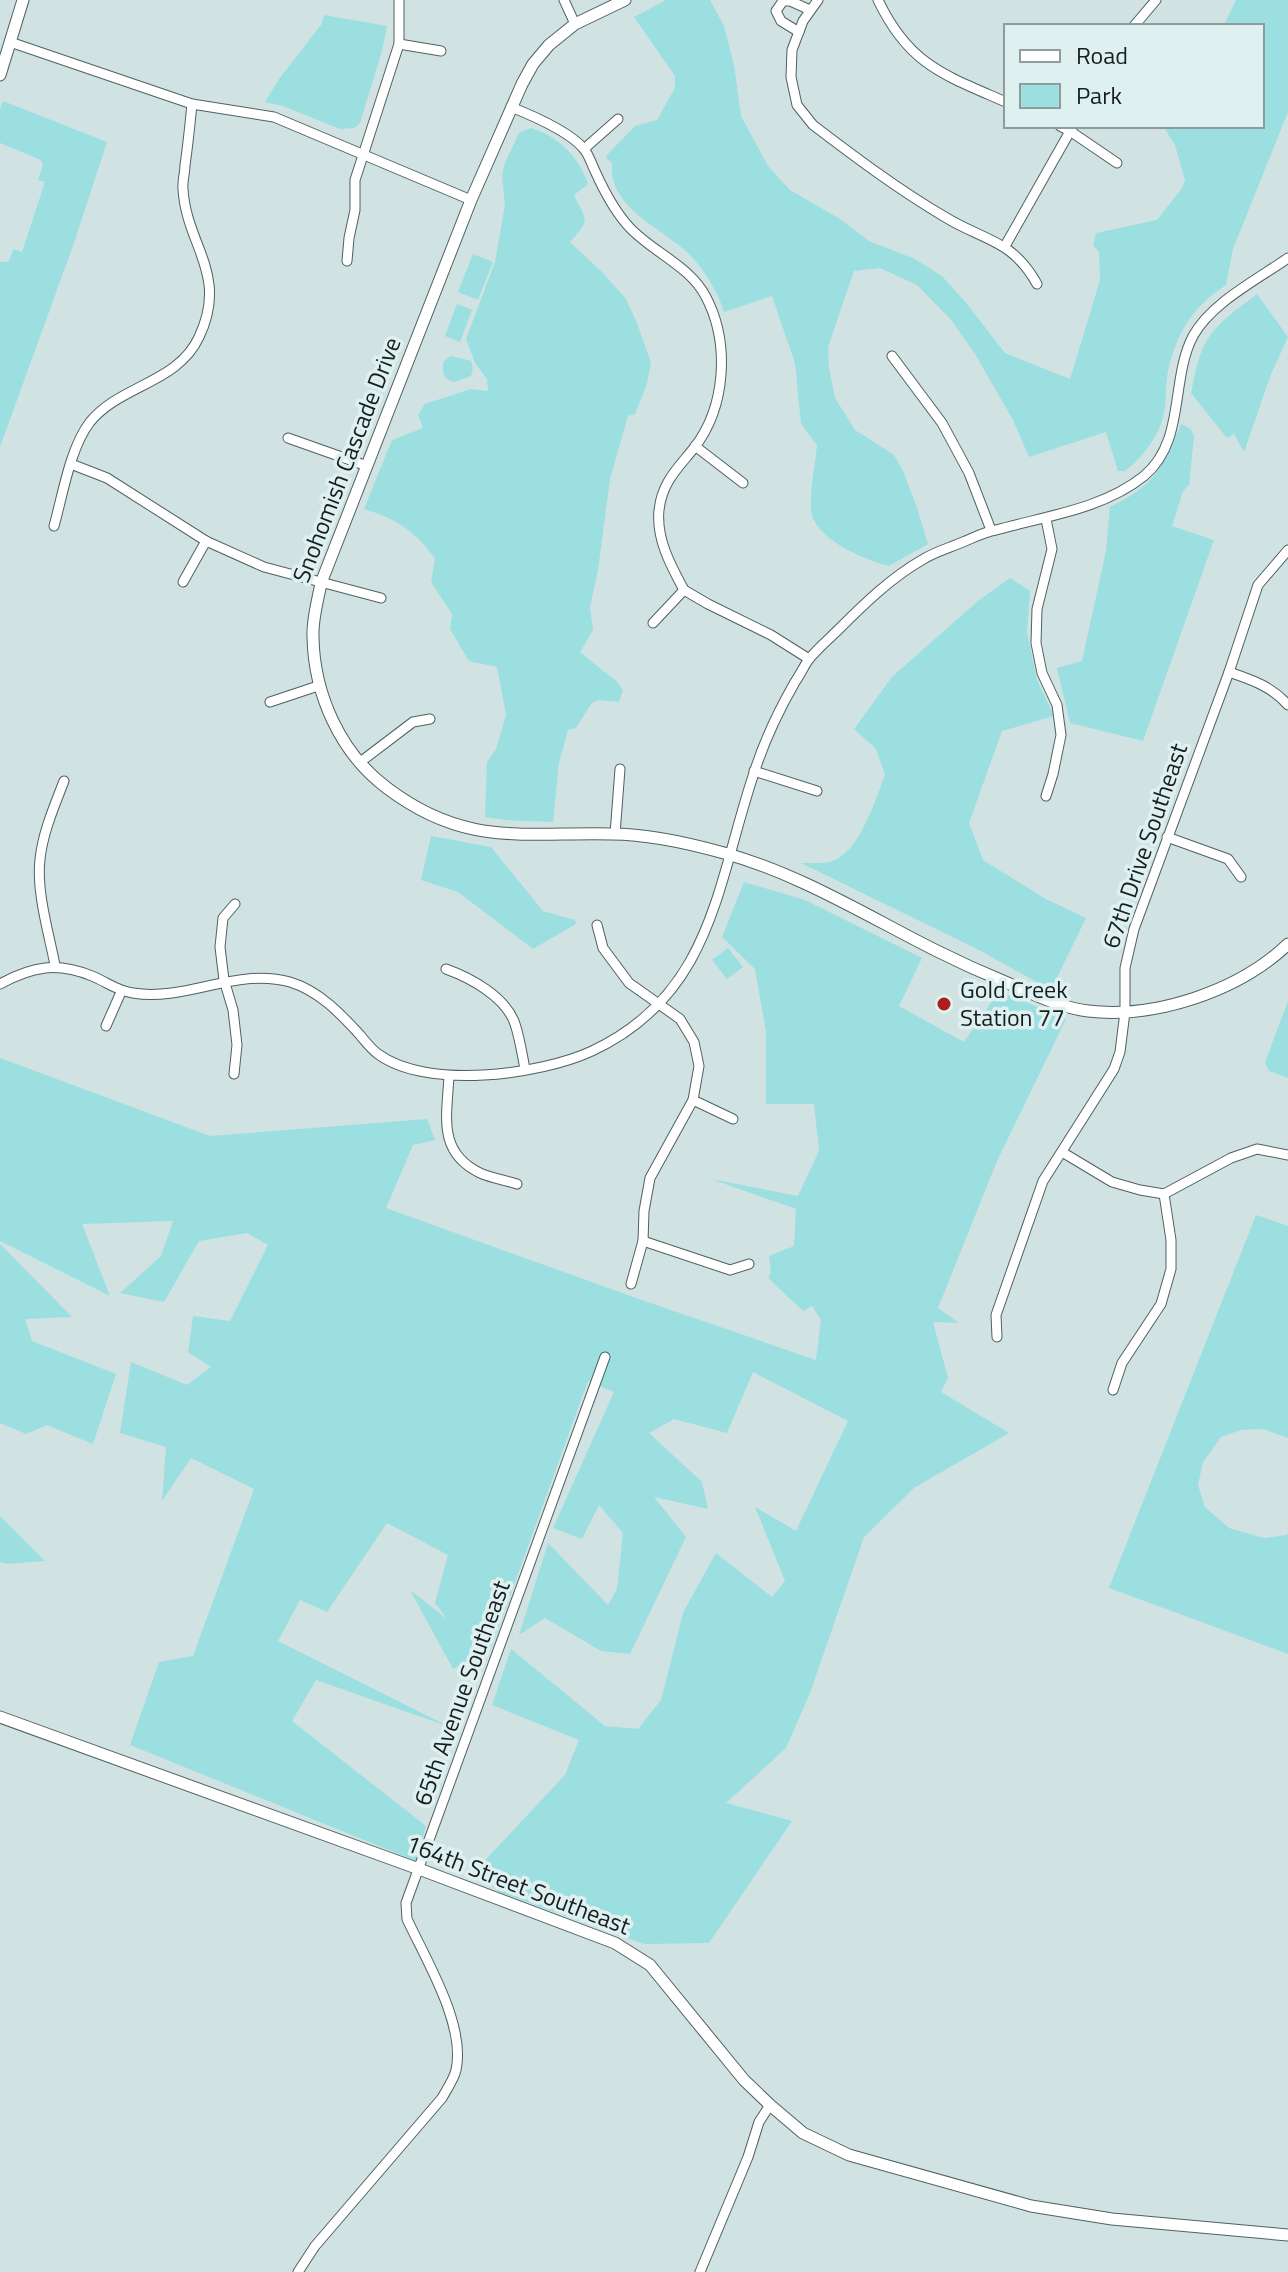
<svg xmlns="http://www.w3.org/2000/svg" width="1288" height="2272" viewBox="0 0 1288 2272" font-family="'Titillium Web',sans-serif">
<style>
.green{fill:#9bdfe1}
.lines{fill:none;stroke-linecap:round;stroke-linejoin:round}
.minor-casing{stroke:#516060;stroke-width:11}
.tertiary-casing{stroke:#516060;stroke-width:13}
.minor{stroke:#fff;stroke-width:9}
.tertiary{stroke:#fff;stroke-width:11}
.poi-dot{fill:#af1e1f;stroke:#def0f0;stroke-width:3}
.labels{text-anchor:middle;stroke-width:7;stroke-linejoin:round;paint-order:stroke}
.street-label{font-size:24px;fill:#181e1e;stroke:#def0f0}
.poi-label{font-size:24px;fill:#181e1e;stroke:#def0f0;text-anchor:start}
</style>
<rect width="100%" height="100%" fill="#d1e2e3"/>
<g class="green">
<path d="M666,0H710L724,26L734,65L741,116L768,166L790,190L840,219L869,241L915,259L942,276L967,304L1005,353L1070,379L1100,280L1099,252L1093,245L1096,233L1157,220L1182,188L1185,180L1175,145L1163,126H1262V26H1221L1225,23L1236,0H1288V112L1233,249L1226,285C1192,307 1177,332 1168,371C1165,387 1167,406 1162,421C1155,442 1141,458 1125,471H1118L1106,432L1029,457L1013,420L975,354L952,321L917,285L880,268L854,271L828,347L829,368L835,398L855,430L894,455L903,471L916,505L928,544L889,566C865,560 812,538 811,509C810,488 815,466 817,445L801,424L795,363L772,296L724,312C718,292 704,269 689,254C661,227 608,208 612,163L606,158L607,155L635,126L657,120L675,88V76L634,17Z"/>
<polygon points="324,15 387,26 382,51 360,123 354,128 340,129 283,106 265,102 279,79 321,25"/>
<polygon points="3,101 107,142 74,243 0,447 0,262 8,262 14,249 22,252 45,182 38,180 43,165 41,160 0,143 0,109"/>
<path d="M531,128C558,136 579,157 588,184L574,195C587,223 591,218 570,242L603,273L626,299L637,323L651,363L647,384L635,414L628,416L610,479L598,570L590,607L593,630L580,652L616,681L623,690L619,702L598,700L591,704L576,728L568,730L559,763L553,822L505,820L485,817L487,762L496,749L506,715L497,667L469,661L450,629L452,614L431,582L435,558C413,530 399,520 364,509L392,440L423,428L418,415L425,404L471,389L488,391L487,379L475,363L466,339L495,262L505,205L502,176L504,165L519,133Z"/>
<polygon points="473,254 493,262 478,300 458,292"/>
<path d="M1257,294L1288,337L1271,374L1244,452L1234,434L1227,438L1191,393C1195,375 1198,353 1209,337C1221,320 1240,307 1257,294Z"/>
<polygon points="457,304 472,310 460,342 445,336"/>
<path d="M451,356L471,361L473,369L471,376L454,382L445,378C442,368 440,361 451,356Z"/>
<path d="M1181,424L1191,429L1194,437L1189,485L1183,491L1172,526L1214,540L1143,741L1070,723L1057,668L1082,661L1106,551L1110,507C1154,486 1163,468 1181,424Z"/>
<path d="M1010,578L1030,591L1027,632L1037,680L1054,716L1002,731L969,823L983,860L1046,899L1086,918L1051,990L977,949L801,863C811,863 824,864 833,861C859,852 876,799 885,775L876,749L854,729L892,677L979,600Z"/>
<polygon points="431,836 491,847 543,911 575,920 576,924 533,949 458,892 421,880"/>
<polygon points="744,882 805,900 922,958 899,1006 964,1042 999,991 1066,1019 997,1161 938,1308 959,1323 933,1322 948,1378 941,1392 1009,1433 914,1488 864,1537 810,1693 786,1748 726,1803 792,1821 709,1943 644,1944 499,1892 476,1870 565,1775 579,1740 492,1705 511,1649 605,1726 638,1729 661,1700 683,1613 716,1553 772,1597 785,1581 755,1507 796,1531 848,1421 753,1372 727,1433 674,1419 649,1433 702,1482 708,1509 654,1497 686,1537 630,1654 601,1651 545,1618 519,1635 548,1543 608,1605 617,1589 623,1533 599,1505 582,1539 553,1528 614,1392 588,1381 490,1651 453,1669 410,1590 447,1619 435,1603 448,1555 387,1523 327,1612 300,1600 278,1641 450,1727 316,1680 292,1721 426,1826 416,1861 130,1745 159,1662 193,1656 254,1489 191,1458 162,1501 166,1447 120,1433 131,1362 187,1385 211,1367 188,1352 193,1316 230,1321 268,1245 247,1233 199,1241 164,1302 120,1293 161,1256 173,1221 82,1224 110,1296 0,1241 0,1058 210,1136 427,1119 435,1140 413,1145 386,1208 636,1298 816,1360 821,1320 812,1306 803,1311 768,1278 771,1273 769,1256 794,1246 796,1209 711,1179 798,1196 819,1151 814,1104 766,1104 766,1032 755,969 722,937"/>
<polygon points="728,948 743,967 727,979 712,960"/>
<polygon points="1288,1001 1288,1078 1269,1071 1265,1062"/>
<polygon points="1256,1215 1288,1226 1288,1438 1263,1429 1241,1430 1221,1437 1203,1462 1198,1485 1205,1507 1229,1528 1264,1538 1286,1535 1288,1533 1288,1654 1109,1588"/>
<polygon points="0,1244 72,1317 25,1319 32,1341 116,1374 93,1444 47,1425 26,1434 0,1423"/>
<polygon points="0,1516 45,1561 7,1564 0,1562"/>
</g>
<g class="lines">
<g class="minor-casing">
<g id="minor">
<polyline points="564,0 575,24"/>
<path d="M818,0L803,21L792,50L791,77L797,105L813,125C855,157 899,190 945,217C984,241 1012,239 1037,284"/>
<path d="M878,0C909,65 944,75 1006,102"/>
<polyline points="1134,26 1156,0"/>
<polyline points="799,32 781,21 776,11 783,1 790,1 810,10"/>
<polyline points="10,42 192,104 274,117 471,200"/>
<polyline points="399,44 441,51"/>
<path d="M511,107C531,115 570,132 584,149C589,155 592,165 595,171C604,191 615,212 630,228C654,253 690,266 706,297C730,343 726,407 694,448C678,468 662,482 659,510C656,539 671,566 684,590"/>
<polyline points="1060,126 1070,131 1117,163"/>
<polyline points="584,149 618,119"/>
<polyline points="1005,246 1073,126"/>
<polyline points="347,261 349,238 355,210 355,180 399,44 399,0"/>
<polyline points="892,356 942,423 969,473 991,530"/>
<polyline points="288,438 367,466"/>
<polyline points="695,446 743,483"/>
<polyline points="71,464 107,478 206,541 264,567 381,598"/>
<path d="M54,526C63,494 70,448 90,422C120,385 178,383 199,337C229,274 186,245 183,189C182,182 185,173 185,165C188,145 190,124 192,104"/>
<polyline points="183,582 206,541"/>
<polyline points="684,590 708,604 771,635 809,659"/>
<polyline points="653,623 684,590"/>
<path d="M1229,672C1252,680 1271,686 1288,705"/>
<polyline points="270,702 318,686"/>
<polyline points="359,763 413,722 430,719"/>
<polyline points="754,771 817,791"/>
<polyline points="1046,796 1053,774 1061,735 1057,705 1042,673 1036,643 1037,609 1052,549 1046,519"/>
<polyline points="615,834 620,769"/>
<polyline points="1167,837 1228,859 1241,877"/>
<polyline points="597,925 603,948 629,983 680,1019 694,1042 699,1066 693,1100 650,1178 644,1211 643,1241 631,1284"/>
<path d="M55,965C49,934 36,891 40,859C43,832 54,807 64,781"/>
<path d="M446,969C471,978 506,997 515,1024C520,1039 522,1054 525,1069"/>
<path d="M0,984C33,966 57,962 92,976C107,982 117,991 133,993C186,1002 236,967 290,982C319,991 340,1013 360,1035C365,1041 371,1049 378,1054C427,1090 540,1075 592,1051C714,994 717,881 755,770C765,739 779,710 795,682C800,675 804,666 809,659C818,648 830,638 840,628C865,603 892,577 922,560C934,552 949,548 963,542C973,538 984,532 996,530C1046,516 1103,509 1144,476C1186,441 1170,380 1193,336C1211,303 1258,279 1288,258"/>
<polyline points="106,1026 121,992"/>
<polyline points="234,1074 237,1045 233,1010 224,980 220,947 223,918 235,904"/>
<path d="M449,1076C447,1116 437,1152 480,1173C491,1178 505,1180 517,1184"/>
<polyline points="693,1100 733,1119"/>
<polyline points="1062,1152 1112,1182 1140,1190 1164,1194 1231,1158 1257,1149 1288,1155"/>
<polyline points="643,1241 730,1270 749,1264"/>
<polyline points="997,1337 996,1315 1043,1181 1114,1069 1120,1052 1125,1012 1125,968 1134,929 1229,672 1258,585 1288,550"/>
<polyline points="1113,1390 1122,1363 1161,1304 1171,1269 1171,1240 1164,1194"/>
<path d="M298,2272L315,2246L442,2098C447,2089 454,2079 456,2070C466,2025 426,1960 407,1919L406,1903L605,1357"/>
<polyline points="700,2272 748,2157 759,2122 770,2105"/>
</g>
</g>
<g class="tertiary-casing">
<g id="tertiary">
<path d="M625,0L575,24L549,45L533,64L522,84L471,200L321,583C318,600 312,619 313,637C314,694 340,753 387,788C465,847 522,832 612,834C649,834 688,843 724,853C800,874 867,916 937,951C959,962 981,972 1003,981C1029,992 1061,1008 1088,1011C1155,1019 1239,991 1288,944"/>
<polyline points="0,75 23,0"/>
<polyline points="0,1717 419,1869 615,1943 650,1965 744,2080 770,2105 803,2133 849,2155 1031,2206 1112,2219 1288,2235"/>
</g>
</g>
<use href="#minor" class="minor"/>
<use href="#tertiary" class="tertiary"/>
</g>
<circle class="poi-dot" cx="944" cy="1004" r="8"/>
<g class="labels">
<g class="street-label">
<text transform="translate(347 460) rotate(-69)" y="8">Snohomish Cascade Drive</text>
<text transform="translate(1145 846) rotate(-71)" y="8">67th Drive Southeast</text>
<text transform="translate(462 1693) rotate(-70)" y="8">65th Avenue Southeast</text>
<text transform="translate(518 1885) rotate(21)" y="8">164th Street Southeast</text>
</g>
<g class="poi-label">
<text x="960" y="998">Gold Creek<tspan x="960" dy="28">Station 77</tspan></text>
</g>
</g>
<rect x="1004" y="24" width="260" height="104" fill="#def0f0" stroke="#8f9c9c" stroke-width="2"/>
<rect x="1020" y="50" width="40" height="12" fill="#ffffff" stroke="#8f9c9c" stroke-width="2"/>
<text x="1076" y="64" font-size="24" fill="#181e1e">Road</text>
<rect x="1020" y="84" width="40" height="24" fill="#9bdfe1" stroke="#8f9c9c" stroke-width="2"/>
<text x="1076" y="104" font-size="24" fill="#181e1e">Park</text>
</svg>
